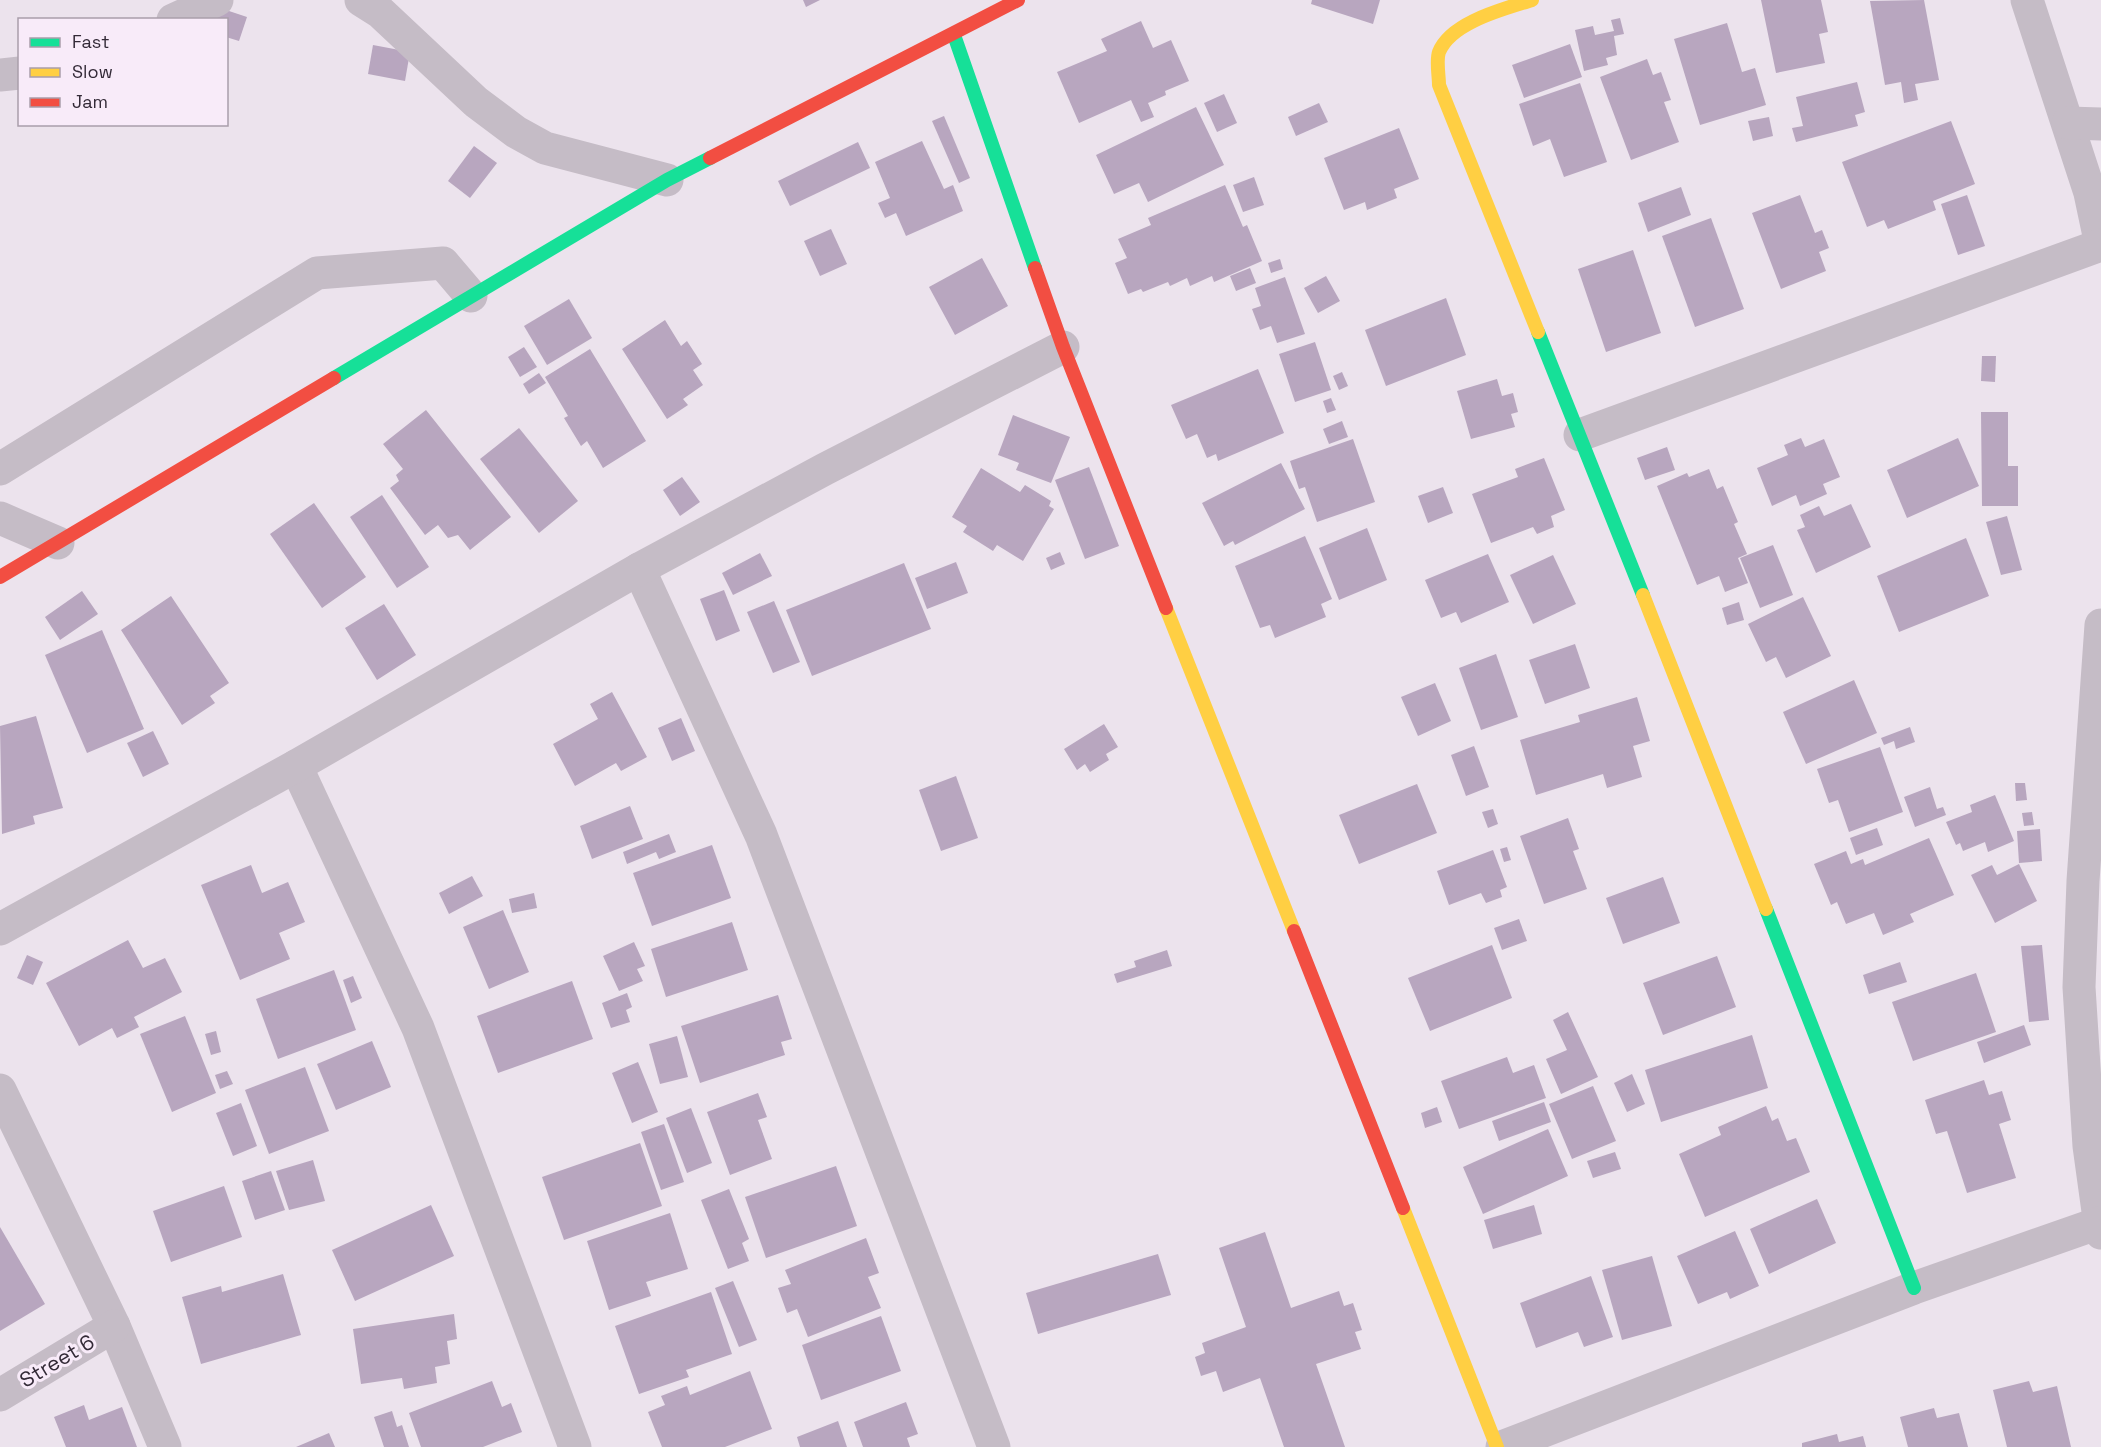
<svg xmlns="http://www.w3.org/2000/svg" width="2101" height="1447" viewBox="0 0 2101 1447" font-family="'Space Grotesk',sans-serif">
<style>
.building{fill:#b8a6bf}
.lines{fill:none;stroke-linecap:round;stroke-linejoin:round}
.street{stroke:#c5bcc6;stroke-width:33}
.fast{stroke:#16e098;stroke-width:14}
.slow{stroke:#ffcf43;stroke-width:14}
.jam{stroke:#f24e42;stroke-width:14}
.labels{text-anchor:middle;stroke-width:6;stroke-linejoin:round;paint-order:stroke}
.street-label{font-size:21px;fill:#332a37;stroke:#f8ebf9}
</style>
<rect width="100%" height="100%" fill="#ece3ed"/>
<g class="building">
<polygon points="803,0 820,0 806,7"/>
<polygon points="1312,0 1380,0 1373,24 1311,4"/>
<polygon points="1761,0 1821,0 1828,32 1819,34 1825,63 1776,73"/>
<polygon points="1924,0 1939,80 1915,84 1918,100 1904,103 1901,82 1885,85 1870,1"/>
<polygon points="214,6 247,17 239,41 226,37 226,20 209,20"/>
<polygon points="1620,18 1624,34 1614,36 1617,55 1606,58 1608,65 1584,71 1575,30 1593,26 1595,35 1614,31 1611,20"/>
<polygon points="1141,21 1153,48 1171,40 1189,81 1165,91 1166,95 1148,103 1154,117 1141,122 1131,100 1079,123 1057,72 1107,51 1101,39"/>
<polygon points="1727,23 1742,72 1755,68 1766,105 1700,125 1674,39"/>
<polygon points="1570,44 1582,77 1524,98 1512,65"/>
<polygon points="373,45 410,52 405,81 368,74"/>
<polygon points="1647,59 1653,75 1661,72 1671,100 1664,102 1679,142 1631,160 1600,77"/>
<polygon points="1857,82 1865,112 1855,115 1858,126 1796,142 1792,128 1803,126 1796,97"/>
<polygon points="1580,83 1607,162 1564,177 1550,139 1533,146 1519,104"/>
<polygon points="1224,94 1237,123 1217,132 1204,103"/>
<polygon points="1319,103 1328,122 1296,136 1288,117"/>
<polygon points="1196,107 1224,165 1148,202 1139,183 1114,194 1096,155"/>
<polygon points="944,116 970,178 959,183 932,121"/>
<polygon points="1769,117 1773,136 1753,141 1748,121"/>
<polygon points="1951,121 1975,184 1933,201 1936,210 1888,229 1884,220 1867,227 1842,162"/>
<polygon points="1399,128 1419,179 1394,189 1397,198 1367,210 1365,202 1344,210 1324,158"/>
<polygon points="922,141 944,189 953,185 963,211 906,236 896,213 885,218 878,203 890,198 875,162"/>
<polygon points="858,142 870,168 790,206 778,181"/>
<polygon points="474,146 497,163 470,198 448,181"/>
<polygon points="1254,177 1264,205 1243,212 1233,185"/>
<polygon points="1225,185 1243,227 1247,225 1262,261 1214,282 1212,276 1190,286 1187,278 1170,286 1168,282 1143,292 1141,289 1128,294 1115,263 1127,258 1118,239 1151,225 1148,218"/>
<polygon points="1681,187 1691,215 1648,232 1638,203"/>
<polygon points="1800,195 1815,233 1822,230 1829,248 1819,252 1826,271 1781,289 1752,213"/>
<polygon points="1967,195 1985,246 1958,255 1941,204"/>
<polygon points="1711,218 1744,309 1695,327 1662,236"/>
<polygon points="831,229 847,264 820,276 804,241"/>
<polygon points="1633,250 1661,333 1606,352 1578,269"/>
<polygon points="982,258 1008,306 955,335 929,287"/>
<polygon points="1280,259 1283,269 1271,273 1268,263"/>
<polygon points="1250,268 1256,283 1236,291 1230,276"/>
<polygon points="1326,276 1340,301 1318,313 1304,288"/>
<polygon points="1285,277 1305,334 1277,343 1271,326 1260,330 1252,309 1261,306 1255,288"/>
<polygon points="1446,298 1466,355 1386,386 1365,330"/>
<polygon points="569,299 592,338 547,365 524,326"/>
<polygon points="665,320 681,346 687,341 702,364 693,370 703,385 683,399 688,405 667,419 622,349"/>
<polygon points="1315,342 1331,390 1295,402 1279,354"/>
<polygon points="524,347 537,367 520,377 508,357"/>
<polygon points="590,349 646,441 603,468 587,441 581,446 564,418 568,416 545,377"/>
<polygon points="1982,356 1996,356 1995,382 1981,381"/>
<polygon points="1258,369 1284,433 1218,461 1216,454 1207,458 1197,434 1186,439 1171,405"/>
<polygon points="1342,372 1348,386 1339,390 1333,376"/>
<polygon points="539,373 546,383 529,394 523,384"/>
<polygon points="1497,379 1502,396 1513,393 1518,412 1511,414 1515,427 1471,439 1457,391"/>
<polygon points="1331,398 1336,410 1327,413 1323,401"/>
<polygon points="426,410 511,517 470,550 458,535 448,538 438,525 425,535 390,488 399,481 396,475 403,469 383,444"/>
<polygon points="1981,412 2008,412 2008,466 2018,466 2018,506 1982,506"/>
<polygon points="1013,415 1070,437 1051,483 1016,470 1019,463 998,455"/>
<polygon points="1342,421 1348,437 1329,444 1323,429"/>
<polygon points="519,428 578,501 539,533 480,459"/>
<polygon points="1801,438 1805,447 1824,439 1840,477 1823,484 1827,494 1800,506 1796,495 1772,506 1757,468 1788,455 1784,445"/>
<polygon points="1958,438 1979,486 1907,518 1887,470"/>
<polygon points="1353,439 1375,502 1317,522 1305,487 1299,489 1290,461"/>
<polygon points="1667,447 1675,470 1645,480 1637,458"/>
<polygon points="1544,458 1565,510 1551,516 1554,527 1537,534 1533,527 1491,543 1472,494 1518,477 1515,469"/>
<polygon points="1281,463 1305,509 1235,545 1233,541 1224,546 1202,503"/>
<polygon points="1089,467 1119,546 1085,559 1055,480"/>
<polygon points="981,468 1020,492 1025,485 1051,501 1049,506 1054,509 1023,561 997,545 993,551 963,532 967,526 952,517"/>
<polygon points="1709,469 1717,489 1723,486 1738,522 1734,524 1747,554 1738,558 1748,583 1725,592 1719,576 1697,585 1657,486 1687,473 1689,477"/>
<polygon points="682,477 700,502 680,516 663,490"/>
<polygon points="1443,487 1453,513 1428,523 1418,496"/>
<polygon points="382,495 429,567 397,588 350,517"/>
<polygon points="314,503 366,577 322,608 270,534"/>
<polygon points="1851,504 1871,547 1816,573 1797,530 1805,527 1800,515 1819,506 1824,516"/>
<polygon points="2007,516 2022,570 2001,575 1986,522"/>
<polygon points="1367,528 1387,580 1339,600 1319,548"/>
<polygon points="1305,536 1332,599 1321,604 1326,617 1275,638 1270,625 1260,628 1235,566"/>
<polygon points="1966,538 1989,596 1899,632 1877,576"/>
<polygon points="1773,545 1793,595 1760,608 1740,558"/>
<polygon points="1060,552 1065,564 1051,570 1046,558"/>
<polygon points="760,553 772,576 733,595 722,573"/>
<polygon points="1488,554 1509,602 1461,623 1456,612 1441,618 1425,580"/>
<polygon points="1553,555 1576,604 1533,624 1510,575"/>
<polygon points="956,562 968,593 927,609 915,578"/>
<polygon points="904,563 931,629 812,676 786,610"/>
<polygon points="724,590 740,631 716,641 700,599"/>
<polygon points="82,591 98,614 60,640 45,617"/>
<polygon points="171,596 229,683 210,696 215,703 182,725 121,630"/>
<polygon points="1803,597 1831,656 1786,678 1776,657 1766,662 1748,624"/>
<polygon points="774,601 800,662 773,673 747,612"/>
<polygon points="1739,602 1744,620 1727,625 1722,608"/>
<polygon points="384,604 416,655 377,680 345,628"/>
<polygon points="102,630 144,729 87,753 45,655"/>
<polygon points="1575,644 1590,688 1545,704 1529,660"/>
<polygon points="1496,654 1518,717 1481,730 1459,668"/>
<polygon points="1854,680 1877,733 1806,764 1783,712"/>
<polygon points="1435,683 1451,721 1418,736 1401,697"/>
<polygon points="612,692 647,757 621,771 616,763 575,786 553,744 598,719 590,704"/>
<polygon points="1637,697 1650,741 1633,746 1642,777 1607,788 1603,774 1536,795 1520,740 1580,722 1578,715"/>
<polygon points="36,716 63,808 33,816 35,824 2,834 0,726"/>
<polygon points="681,718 695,751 672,761 658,728"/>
<polygon points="1104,724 1118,747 1106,754 1109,760 1090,772 1085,764 1077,770 1064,749"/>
<polygon points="1910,727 1915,742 1896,749 1894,741 1884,745 1881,738"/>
<polygon points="153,731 169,764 143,777 127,743"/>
<polygon points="1474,746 1489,787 1466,796 1451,755"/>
<polygon points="1880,747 1903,812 1849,832 1838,800 1829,803 1817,769"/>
<polygon points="956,776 978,838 941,851 919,790"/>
<polygon points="2015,783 2025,783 2027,800 2016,801"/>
<polygon points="1417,784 1437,833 1359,864 1339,815"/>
<polygon points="1930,787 1937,809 1943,807 1946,815 1915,827 1904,797"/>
<polygon points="1995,795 2014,841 1988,852 1985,842 1963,851 1960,843 1956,845 1946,822 1972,812 1970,805"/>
<polygon points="630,806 643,839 592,859 580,826"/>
<polygon points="1493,809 1498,824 1488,828 1482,812"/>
<polygon points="2032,812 2034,825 2024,826 2022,813"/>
<polygon points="1568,818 1579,849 1573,851 1587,889 1544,904 1520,836"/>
<polygon points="1877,828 1883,845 1856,855 1850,838"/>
<polygon points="2040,829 2042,861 2019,863 2017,831"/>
<polygon points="669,834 676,852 659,859 656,852 627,864 623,852"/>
<polygon points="1929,838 1954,895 1910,914 1914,922 1883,935 1874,913 1846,924 1837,902 1831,905 1814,864 1846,851 1851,864 1863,859 1865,865"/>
<polygon points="712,845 731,898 652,926 633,873"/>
<polygon points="1507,847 1511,860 1504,862 1500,849"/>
<polygon points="1493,850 1507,887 1500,890 1502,897 1486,903 1481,893 1449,905 1437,871"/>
<polygon points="2019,864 2037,901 1995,923 1971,875 1992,865 1997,875"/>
<polygon points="251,865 262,893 288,882 305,922 279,933 290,959 240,980 201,885"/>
<polygon points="472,876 483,896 449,914 439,893"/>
<polygon points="1663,877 1680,923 1623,944 1606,898"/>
<polygon points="534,893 537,908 512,913 509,899"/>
<polygon points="503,910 529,972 489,989 463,927"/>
<polygon points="1519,919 1527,941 1502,950 1494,928"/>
<polygon points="732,922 748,970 666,997 651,949"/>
<polygon points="128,940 143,968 165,958 182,992 134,1017 139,1027 117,1038 112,1028 79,1046 46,983"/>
<polygon points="634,942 645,966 637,969 643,981 619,991 603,956"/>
<polygon points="1492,945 1512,998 1430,1031 1408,978"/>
<polygon points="2042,945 2049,1020 2029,1022 2021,946"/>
<polygon points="1167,950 1172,966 1117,983 1114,974 1136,967 1134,961"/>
<polygon points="27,955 43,962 33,985 17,978"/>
<polygon points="1717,956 1736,1007 1663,1035 1643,983"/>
<polygon points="1900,962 1907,982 1869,994 1863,975"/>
<polygon points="334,970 356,1030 278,1059 256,999"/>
<polygon points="1976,973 1996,1032 1913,1061 1892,1002"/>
<polygon points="353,976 362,998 351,1003 343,980"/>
<polygon points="572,981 593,1039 498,1073 477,1016"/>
<polygon points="627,993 632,1007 626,1010 630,1022 611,1028 602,1003"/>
<polygon points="778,995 792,1039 781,1042 785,1055 700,1083 681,1026"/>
<polygon points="1568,1012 1598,1077 1561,1094 1546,1059 1567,1050 1553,1020"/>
<polygon points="185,1016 216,1093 172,1112 140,1034"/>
<polygon points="2024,1025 2031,1045 1984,1063 1977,1042"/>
<polygon points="216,1031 221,1052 211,1055 205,1034"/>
<polygon points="1752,1035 1768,1088 1661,1122 1645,1070"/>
<polygon points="677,1036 688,1077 660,1084 649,1044"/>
<polygon points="372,1041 391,1087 336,1110 317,1064"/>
<polygon points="1507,1057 1513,1073 1534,1065 1546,1098 1459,1129 1441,1081"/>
<polygon points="638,1062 658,1112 632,1123 612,1073"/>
<polygon points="305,1067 329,1131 269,1154 245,1090"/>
<polygon points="227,1071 233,1084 220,1089 215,1075"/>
<polygon points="1632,1074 1645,1104 1627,1112 1614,1083"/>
<polygon points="1984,1080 1989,1095 2002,1091 2011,1120 1999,1124 2016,1178 1967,1193 1947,1131 1936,1134 1925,1100"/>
<polygon points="1593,1086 1616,1141 1572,1159 1549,1104"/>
<polygon points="758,1093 767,1117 758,1120 772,1159 730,1175 707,1112"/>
<polygon points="1544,1102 1551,1122 1499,1141 1492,1121"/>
<polygon points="241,1103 257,1146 233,1156 216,1113"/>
<polygon points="1766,1106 1772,1121 1778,1118 1787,1141 1796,1138 1810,1172 1705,1217 1679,1154 1721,1135 1718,1127"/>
<polygon points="1437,1107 1442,1122 1425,1128 1421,1113"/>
<polygon points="691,1108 712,1163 687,1173 666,1118"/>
<polygon points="664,1124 684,1182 661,1190 641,1132"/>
<polygon points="1548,1129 1568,1176 1483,1214 1463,1167"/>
<polygon points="640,1143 662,1206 564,1240 542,1177"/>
<polygon points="1615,1152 1621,1169 1593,1178 1587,1161"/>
<polygon points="313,1160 325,1201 289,1210 276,1171"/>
<polygon points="836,1166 857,1226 766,1258 745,1197"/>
<polygon points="271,1171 285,1210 255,1220 242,1181"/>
<polygon points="224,1186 242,1237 171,1262 153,1211"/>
<polygon points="729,1189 749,1239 742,1243 749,1261 728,1269 701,1200"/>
<polygon points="1817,1199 1836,1243 1769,1274 1750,1229"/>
<polygon points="431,1205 454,1256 355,1301 332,1250"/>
<polygon points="1534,1205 1542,1234 1493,1249 1484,1220"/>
<polygon points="670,1213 688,1269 646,1282 651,1296 609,1310 587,1241"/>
<polygon points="0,1227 45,1304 0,1331"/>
<polygon points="1735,1231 1759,1286 1730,1299 1727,1292 1698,1304 1677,1256"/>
<polygon points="1265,1232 1291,1308 1339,1291 1344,1306 1353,1303 1362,1330 1355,1332 1361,1349 1316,1364 1345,1447 1284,1447 1260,1378 1223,1392 1216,1371 1201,1376 1195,1357 1205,1353 1202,1343 1246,1327 1219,1248"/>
<polygon points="866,1238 879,1273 868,1277 881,1308 808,1337 797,1309 787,1313 778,1288 791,1284 785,1270"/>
<polygon points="1158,1254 1171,1295 1038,1334 1026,1293"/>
<polygon points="1652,1256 1672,1326 1622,1340 1602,1270"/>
<polygon points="283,1274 301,1335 201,1364 182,1297 221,1286 222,1292"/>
<polygon points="1591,1276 1613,1337 1584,1347 1578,1332 1536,1348 1520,1303"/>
<polygon points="733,1281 757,1340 739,1347 715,1288"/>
<polygon points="711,1292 732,1354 686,1370 689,1377 639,1394 615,1326"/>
<polygon points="454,1314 457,1339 447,1341 450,1364 435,1367 437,1383 404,1389 402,1378 361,1384 353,1329"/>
<polygon points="881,1316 901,1371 821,1400 802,1345"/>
<polygon points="750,1371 772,1429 725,1447 662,1447 648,1412 665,1405 661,1396 687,1386 690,1395"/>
<polygon points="492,1381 502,1407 511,1403 522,1432 483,1447 421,1447 409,1413"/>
<polygon points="2029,1381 2033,1392 2057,1386 2071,1447 2007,1447 1993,1390"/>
<polygon points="906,1402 918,1434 907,1438 910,1447 863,1447 854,1422"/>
<polygon points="84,1405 89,1420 122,1407 137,1447 66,1447 54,1417"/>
<polygon points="1934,1408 1937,1418 1959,1413 1968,1447 1908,1447 1900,1417"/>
<polygon points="392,1411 397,1427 402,1425 409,1447 384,1447 374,1417"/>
<polygon points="838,1421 847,1447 800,1447 797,1437"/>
<polygon points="329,1433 335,1447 296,1447"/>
<polygon points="1837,1434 1839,1442 1863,1436 1866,1447 1802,1447 1802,1443"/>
</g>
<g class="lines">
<g class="street">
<polyline points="361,0 380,12 476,102 516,132 545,148 667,180"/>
<polyline points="2027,0 2090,193 2101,245"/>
<polyline points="173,20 217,0"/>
<polyline points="0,75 20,73"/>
<polyline points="2068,123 2101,124"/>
<polyline points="1580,435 2101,245"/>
<polyline points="0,469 317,273 443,263 471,296"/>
<polyline points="0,518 58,543"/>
<polyline points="639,569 761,835 994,1447"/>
<polyline points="2101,625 2083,881 2079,987 2089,1146 2101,1233"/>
<polyline points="296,766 418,1028 575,1447"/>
<polyline points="0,929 296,766 639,569 825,469 1063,347"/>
<polyline points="0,1090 114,1326 165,1447"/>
<polyline points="0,1395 114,1326"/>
<polyline points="1502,1447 1914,1288 2099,1223"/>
</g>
<g class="fast">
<polyline points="954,35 1035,268"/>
<polyline points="1538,332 1643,595"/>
<polyline points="334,378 667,180 710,158"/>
<polyline points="1766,909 1914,1288"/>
</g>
<g class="slow">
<path d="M1532,0C1504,9 1451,22 1439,52C1436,60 1439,76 1439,85L1538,332"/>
<polyline points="1643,595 1766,909"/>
<polyline points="1166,608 1294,931"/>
<polyline points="1403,1208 1497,1447"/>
</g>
<g class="jam">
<polyline points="710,158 1018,0"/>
<polyline points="1035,268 1063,347 1166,608"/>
<polyline points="0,577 334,378"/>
<polyline points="1294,931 1403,1208"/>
</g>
</g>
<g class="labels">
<g class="street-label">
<text transform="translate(57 1361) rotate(-31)" y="7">Street 6</text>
</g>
</g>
<rect x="18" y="18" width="210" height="108" fill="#f8ebf9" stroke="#a99eab" stroke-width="1.5"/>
<rect x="30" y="38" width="30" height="9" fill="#16e098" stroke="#a99eab" stroke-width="1.5"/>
<text x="72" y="48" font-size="18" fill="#332a37">Fast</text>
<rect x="30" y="68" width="30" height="9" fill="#ffcf43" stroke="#a99eab" stroke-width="1.5"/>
<text x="72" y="78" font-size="18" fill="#332a37">Slow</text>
<rect x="30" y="98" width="30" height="9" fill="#f24e42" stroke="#a99eab" stroke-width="1.5"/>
<text x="72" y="108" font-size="18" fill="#332a37">Jam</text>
</svg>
